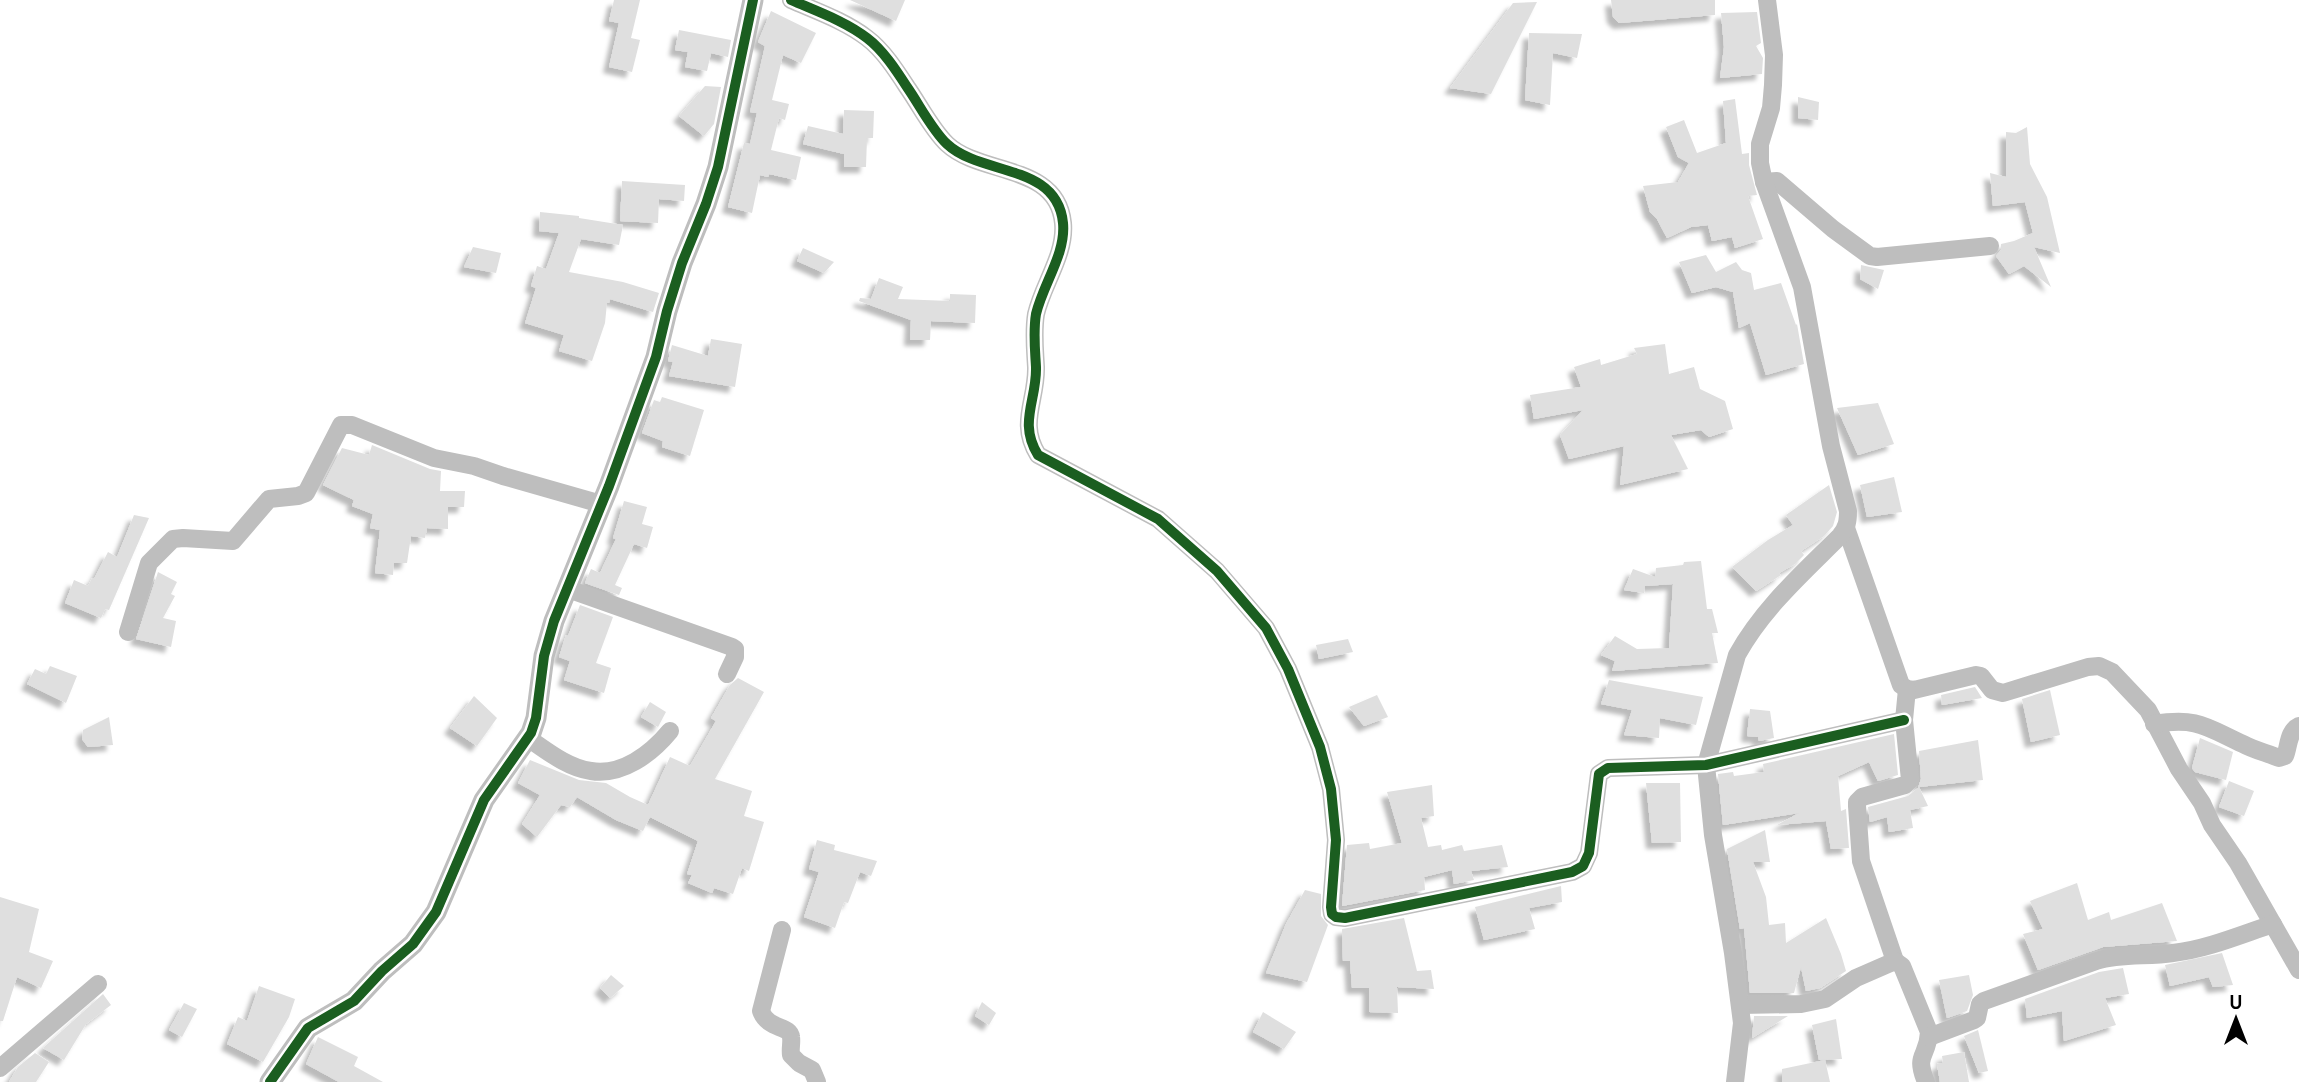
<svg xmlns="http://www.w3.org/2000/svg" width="2299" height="1082" viewBox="0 0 2299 1082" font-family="'Space Grotesk',sans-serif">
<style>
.building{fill:#dfdfdf;filter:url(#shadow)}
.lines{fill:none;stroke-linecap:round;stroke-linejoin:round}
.minor{stroke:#bebebe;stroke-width:18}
.tertiary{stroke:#bebebe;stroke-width:21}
.cycleway-casing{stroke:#fff;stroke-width:15}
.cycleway{stroke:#1b5e20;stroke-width:10}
</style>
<defs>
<filter id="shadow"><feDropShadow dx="-6" dy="6" stdDeviation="2" flood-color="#0004"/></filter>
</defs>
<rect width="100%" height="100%" fill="#fff"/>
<g class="building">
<polygon points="614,0 640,0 631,38 640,40 632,72 609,67 619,23 609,21"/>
<polygon points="850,0 905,0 896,21"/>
<polygon points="1611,0 1715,0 1715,15 1619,23 1613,17"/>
<polygon points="1537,2 1491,94 1450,88 1513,3"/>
<polygon points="771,11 816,33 801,63 783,55 772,100 789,104 785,120 779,118 771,150 801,157 796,180 769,174 768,177 760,175 752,213 728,207 744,143 750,144 757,113 750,112 765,46 758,42"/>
<polygon points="1757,12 1761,43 1756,46 1763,58 1762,74 1720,78 1724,47 1721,13"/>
<polygon points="679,30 731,40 728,57 711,53 707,71 685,67 688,52 675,50"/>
<polygon points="1529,33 1582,34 1577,58 1553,53 1550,105 1525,100"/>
<polygon points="705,86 721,87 714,124 704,136 679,116"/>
<polygon points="1798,97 1819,102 1818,120 1798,118"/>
<polygon points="1735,99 1742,154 1749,153 1749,165 1757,195 1748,196 1763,239 1735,248 1732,237 1712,241 1708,225 1691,227 1667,238 1657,219 1650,212 1643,186 1678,182 1689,163 1678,157 1666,127 1684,120 1697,153 1726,143 1723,101"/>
<polygon points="844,110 874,111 873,138 867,138 866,167 844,167 844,154 803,144 808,126 843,134"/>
<polygon points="2027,127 2030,164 2047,197 2060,253 2034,247 2051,287 2024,266 2009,274 1996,256 2001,250 2001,244 2014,241 2033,233 2025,202 1993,206 1990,173 2006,177 2006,132 2016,133"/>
<polygon points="622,181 685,185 684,201 659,199 658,223 620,221"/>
<polygon points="540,212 579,216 579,218 623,225 619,245 581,239 569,272 623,282 659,293 653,312 610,299 609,303 607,303 605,323 592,361 559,351 564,335 525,323 536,288 531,286 537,266 546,269 559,233 539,231"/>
<polygon points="473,247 501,253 496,273 464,267"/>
<polygon points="803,248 834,262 824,273 797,261"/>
<polygon points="1706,255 1716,272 1736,262 1742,270 1751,273 1754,290 1781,283 1796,325 1797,324 1804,364 1766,375 1750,323 1739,328 1733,292 1716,287 1692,293 1679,262"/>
<polygon points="1861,265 1884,270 1878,289 1860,279"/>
<polygon points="879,278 903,287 898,299 950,301 950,294 976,295 975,323 931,321 930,340 910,340 911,320 859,301 860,298 871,299"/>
<polygon points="711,339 742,344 735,387 669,376 673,362 668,361 672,345 708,356"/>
<polygon points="1665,344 1669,374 1694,367 1700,389 1725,401 1733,429 1709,437 1701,430 1671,435 1688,469 1620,485 1624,446 1569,459 1560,435 1583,410 1534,419 1530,395 1581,387 1574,367 1600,359 1601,365 1637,354 1634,348"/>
<polygon points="662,397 704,410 690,456 662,447 663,441 642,433 654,400 660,402"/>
<polygon points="1878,403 1894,444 1858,455 1837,408"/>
<polygon points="372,445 430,469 441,471 440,491 465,491 464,507 448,507 448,529 427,528 425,538 411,536 407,563 394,563 393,575 375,573 380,530 370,528 373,514 352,506 354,500 323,485 342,448 369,455"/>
<polygon points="1894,477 1902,512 1867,517 1860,485"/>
<polygon points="1829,485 1837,512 1833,526 1824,536 1801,551 1804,555 1795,564 1779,573 1781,575 1756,591 1732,567 1768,540 1793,525 1786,515"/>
<polygon points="624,501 647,507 642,524 653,527 647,548 634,544 615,585 622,588 619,595 585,583 591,569 600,573 616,539 613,538"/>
<polygon points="134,515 149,518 109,610 105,609 101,618 65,603 74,580 88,586 92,578 94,579 108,552 117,557"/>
<polygon points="1701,561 1707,609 1712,609 1718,633 1712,633 1718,663 1612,671 1615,661 1601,655 1615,636 1637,649 1669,648 1673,584 1645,586 1644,593 1624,590 1633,569 1655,577 1656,568 1683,565 1684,562"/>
<polygon points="158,572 177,582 171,594 175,596 163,618 176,621 171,647 136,639"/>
<polygon points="580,605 613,617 596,663 611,668 604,693 564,680 570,661 559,657 566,635 568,636"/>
<polygon points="1348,639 1353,652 1319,659 1316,645"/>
<polygon points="50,666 77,676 66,703 27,684 35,669 46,674"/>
<polygon points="738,678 764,692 715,779 752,791 744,816 764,822 749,871 742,868 733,894 714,888 712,893 688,883 692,875 687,874 698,841 650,817 643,831 616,820 577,797 570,807 561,805 537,837 522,824 540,795 518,783 530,760 579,780 606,783 630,797 648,805 670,757 690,766 716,721 711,718 730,685"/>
<polygon points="1609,680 1703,697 1696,725 1660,718 1659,738 1624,735 1632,710 1601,704"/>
<polygon points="1975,687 1982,698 1942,705 1941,695"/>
<polygon points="2050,690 2060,735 2031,742 2022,699"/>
<polygon points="1377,695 1388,717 1364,726 1349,707"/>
<polygon points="474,696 497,718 477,746 450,728"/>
<polygon points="650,702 666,712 658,727 641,717"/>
<polygon points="1750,709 1770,711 1774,738 1759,741 1758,737 1747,736"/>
<polygon points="109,717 113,745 88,747 82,739 83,730"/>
<polygon points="1894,734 1898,775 1878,781 1869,762 1838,776 1841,811 1846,809 1849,848 1831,849 1826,821 1777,825 1799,813 1723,825 1718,774 1733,772 1734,776 1764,772 1763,764"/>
<polygon points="2200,738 2233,752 2226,780 2195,772 2192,768"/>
<polygon points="1978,740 1983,780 1919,787 1928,806 1910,810 1913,828 1889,832 1887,817 1870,822 1868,807 1908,796 1918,788 1921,779 1919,751"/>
<polygon points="2229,781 2254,791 2244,816 2219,807"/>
<polygon points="1646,783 1680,783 1681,842 1652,843"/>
<polygon points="1432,785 1434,816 1421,818 1428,847 1441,845 1442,850 1462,845 1464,851 1502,845 1508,867 1471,871 1474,880 1454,884 1452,870 1424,877 1425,890 1342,906 1347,845 1369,843 1370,849 1402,843 1387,792"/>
<polygon points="1765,830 1770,862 1753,862 1766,897 1769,925 1785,923 1786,943 1826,918 1841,954 1846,971 1820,988 1806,991 1801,967 1794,993 1750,993 1744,928 1740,929 1727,849"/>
<polygon points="817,840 835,845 834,850 877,861 871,876 860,872 848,903 844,902 835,928 804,917 819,872 809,869"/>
<polygon points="2077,883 2088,920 2109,912 2111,920 2162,903 2177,941 2103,947 2038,970 2023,934 2043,929 2030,901"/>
<polygon points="1561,886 1562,902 1529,908 1535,929 1484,940 1475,907"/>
<polygon points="1305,890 1321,894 1321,916 1328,925 1307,982 1266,973 1286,924"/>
<polygon points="0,897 39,909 29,952 53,961 41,988 17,977 3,1021 0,1021"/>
<polygon points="1404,918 1417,971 1431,970 1434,989 1397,987 1398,1013 1369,1012 1369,988 1352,988 1350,961 1343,961 1342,929"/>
<polygon points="2222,953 2233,985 2213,987 2209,977 2170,986 2165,965"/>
<polygon points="2123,968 2129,994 2105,998 2116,1025 2064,1041 2062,1011 2027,1018 2025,999 2099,972"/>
<polygon points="611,975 624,986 610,998 600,988"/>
<polygon points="1969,975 1973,995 1967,1011 1947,1018 1939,980"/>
<polygon points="259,986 295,999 289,1017 263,1062 227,1044 238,1017 247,1021"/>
<polygon points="103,994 111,1005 86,1024 64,1060 43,1048"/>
<polygon points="982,1002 996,1013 989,1025 975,1016"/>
<polygon points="184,1003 197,1009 182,1037 169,1030"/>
<polygon points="1263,1012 1296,1032 1284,1049 1253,1032"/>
<polygon points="1754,1016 1788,1016 1752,1038"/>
<polygon points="1836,1019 1842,1059 1819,1060 1812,1025"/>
<polygon points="1978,1030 1988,1071 1979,1073 1964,1036"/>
<polygon points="318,1037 358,1057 354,1066 383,1082 339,1082 306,1064"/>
<polygon points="1964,1052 1969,1082 1940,1082 1937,1064 1943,1063 1942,1056"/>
<polygon points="35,1053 49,1062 36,1082 9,1082 18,1067"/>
<polygon points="1825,1060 1830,1082 1782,1082 1782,1069"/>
</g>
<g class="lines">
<g class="minor">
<path d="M791,0C816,11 845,21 867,38C883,50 896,70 907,87C919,104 932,130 947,144C981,176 1057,163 1063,223C1066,254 1043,284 1036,314C1033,332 1035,349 1036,367C1037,400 1018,423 1038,455L1158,519L1217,571L1266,628L1288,669L1320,747L1331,789L1336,840L1331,907L1332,914L1336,917L1345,918L1572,872L1583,866L1589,853L1599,774L1608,768L1706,765L1904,720"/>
<polyline points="1764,182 1777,181 1833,229 1870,256 1877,257 1990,246"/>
<polyline points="1846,528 1901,685 1907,689 1914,690 1976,675 1981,676 1992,690 2003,693 2088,667 2099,666 2112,672 2148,710 2179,769 2202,803 2212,825 2238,863 2299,970"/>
<polyline points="568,589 732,647 735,649 735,657 727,674"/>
<polyline points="128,632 149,563 173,539 183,538 233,541 269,499 298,496 306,493 341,425 352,425 434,458 474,466 503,476 601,504"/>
<path d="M2154,724C2198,717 2206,727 2243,744C2254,750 2267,753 2279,758L2285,756C2289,746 2288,731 2299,726"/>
<path d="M528,738C547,751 568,768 591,771C622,776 651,754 670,731"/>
<path d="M782,930L761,1011C768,1030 790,1025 791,1037C792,1043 790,1048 791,1055L799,1063L812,1070L817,1082"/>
<polyline points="1895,961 1861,861 1857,806 1857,802 1862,797 1905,785 1910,780 1904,720 1907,689"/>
<path d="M1740,1005L1801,1004L1825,999L1856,978L1895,961L1902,966L1929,1032C1928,1058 1914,1053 1926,1082"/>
<path d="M1929,1037L1974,1020L1977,1018L1980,1004L1984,1001L2096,961C2121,953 2147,957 2173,953C2207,949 2240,935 2273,924"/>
<polyline points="0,1068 98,984"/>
<path d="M1735,1082L1742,1023L1733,953L1713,835L1706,765L1737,655C1763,608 1803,573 1840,536C1847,528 1848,521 1848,511L1831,446L1802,287L1764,182L1760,163V144L1771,108L1773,85L1774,55L1767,0"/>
</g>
<polyline class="tertiary" points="270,1082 308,1028 354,1001 382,971 413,944 436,912 484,800 531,733 536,718 544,656 554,621 609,486 656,357 667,311 682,263 706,204 718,167 753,0"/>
<g class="cycleway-casing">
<g id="cycleway">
<path d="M791,0C816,11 845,21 867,38C883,50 896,70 907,87C919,104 932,130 947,144C981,176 1057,163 1063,223C1066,254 1043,284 1036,314C1033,332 1035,349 1036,367C1037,400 1018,423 1038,455L1158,519L1217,571L1266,628L1288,669L1320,747L1331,789L1336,840L1331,907L1332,914L1336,917L1345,918L1572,872L1583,866L1589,853L1599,774L1608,768L1706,765L1904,720"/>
<polyline points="270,1082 308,1028 354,1001 382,971 413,944 436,912 484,800 531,733 536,718 544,656 554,621 609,486 656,357 667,311 682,263 706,204 718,167 753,0"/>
</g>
</g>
<use href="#cycleway" class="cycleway"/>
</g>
<g transform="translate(2236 1019)" stroke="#ffffff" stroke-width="5" paint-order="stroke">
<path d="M0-5L12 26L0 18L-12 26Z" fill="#000000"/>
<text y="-10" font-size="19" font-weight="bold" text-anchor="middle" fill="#000000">U</text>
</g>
</svg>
